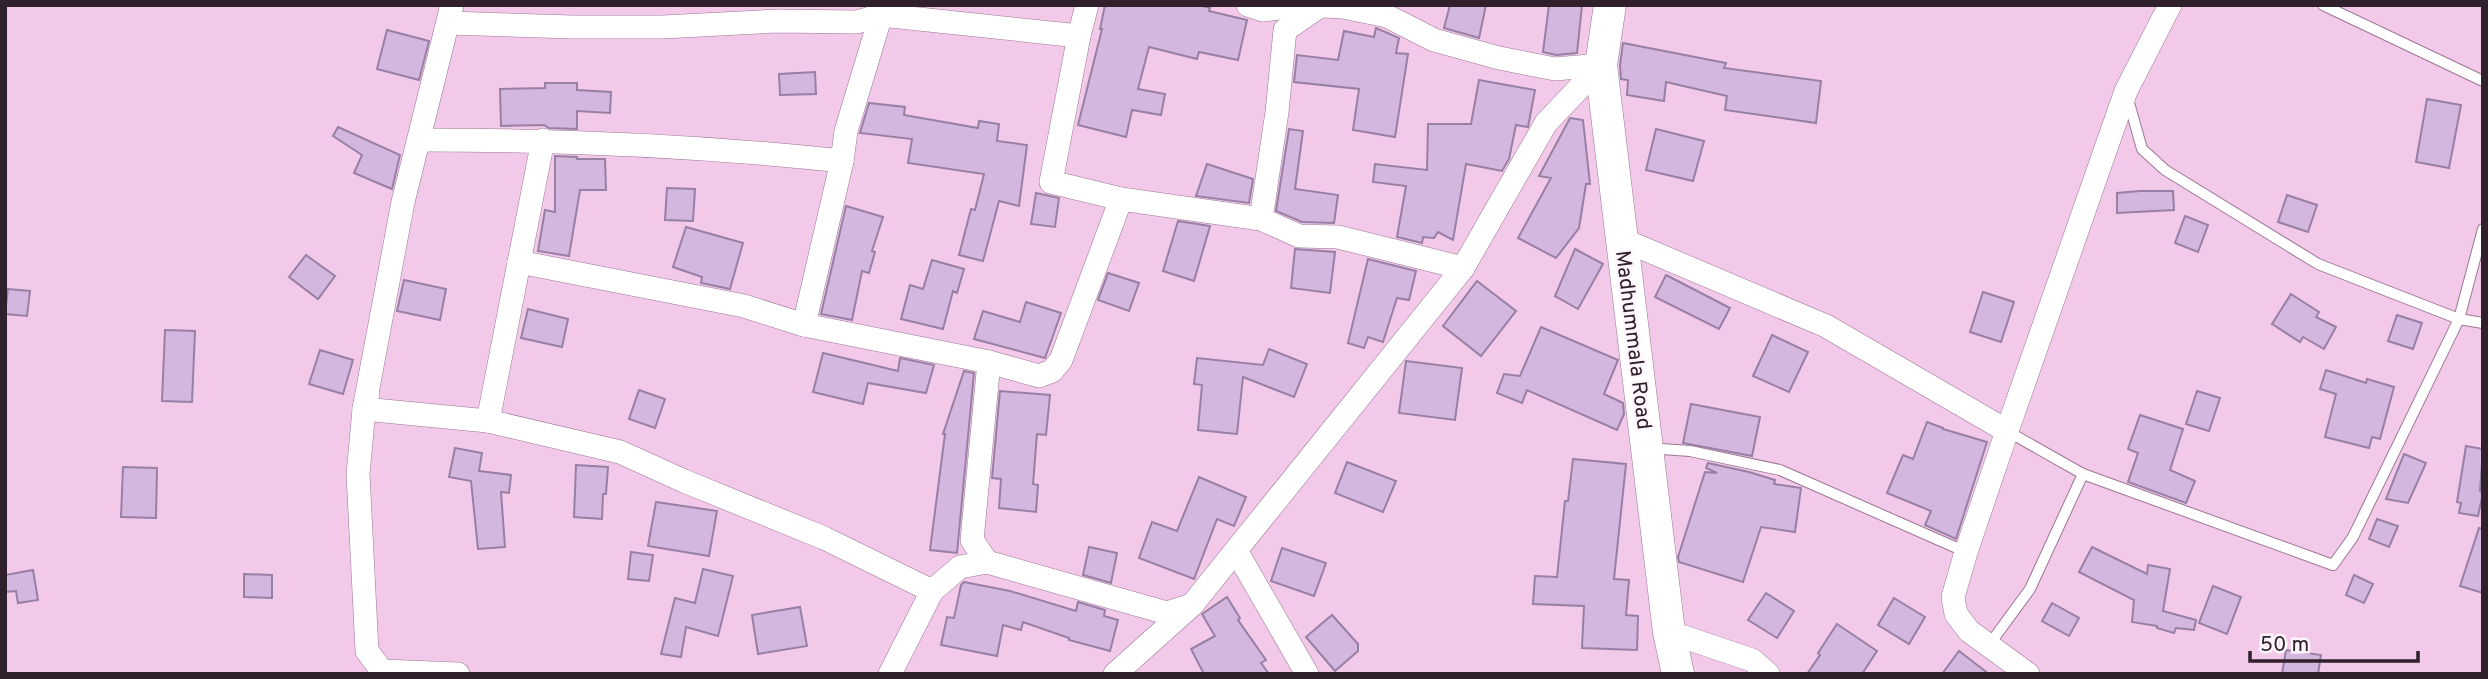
<svg xmlns="http://www.w3.org/2000/svg" width="2488" height="679" viewBox="0 0 2488 679" font-family="Overpass,sans-serif">
<style>
.building{fill:#d3b7df;stroke:#987fa4;stroke-width:2}
.lines{fill:none;stroke-linecap:round;stroke-linejoin:round}
.lane-casing{stroke:#9c7693;stroke-width:12}
.street-casing{stroke:#9c7693;stroke-width:24}
.secondary-casing{stroke:#9c7693;stroke-width:33}
.lane{stroke:#fff;stroke-width:10}
.street{stroke:#fff;stroke-width:23}
.secondary{stroke:#fff;stroke-width:32}
.labels{text-anchor:middle;stroke-width:5;stroke-linejoin:round;paint-order:stroke}
.street-label{font-size:21px;fill:#2f202b;stroke:#fff6fd}
</style>
<rect width="100%" height="100%" fill="#f3c9e9"/>
<g class="building">
<polygon points="1105,5 1200,5 1210,8 1209,11 1247,20 1238,60 1199,52 1197,59 1149,47 1138,89 1165,94 1161,115 1132,110 1126,137 1078,125 1102,29 1100,29"/>
<polygon points="1450,5 1486,5 1479,38 1444,28"/>
<polygon points="1549,5 1582,5 1577,53 1556,55 1543,52"/>
<polygon points="1376,28 1399,38 1396,53 1408,54 1395,137 1353,130 1359,89 1294,82 1297,55 1338,60 1344,31 1374,37"/>
<polygon points="387,30 429,41 419,80 377,69"/>
<polygon points="1623,43 1726,63 1724,68 1821,81 1816,123 1725,110 1727,96 1666,82 1664,101 1627,95 1628,80 1621,79 1620,65"/>
<polygon points="815,72 816,94 780,95 779,74"/>
<polygon points="1479,80 1535,90 1528,127 1516,125 1509,159 1502,171 1466,164 1453,240 1438,232 1434,238 1423,237 1422,243 1397,237 1406,186 1373,182 1375,164 1427,170 1428,124 1471,124"/>
<polygon points="545,83 577,83 577,90 611,92 610,113 577,111 577,129 549,128 544,125 501,126 500,89 545,88"/>
<polygon points="2427,99 2461,105 2449,168 2416,162"/>
<polygon points="869,103 905,107 904,115 978,128 979,121 999,124 997,141 1027,145 1019,206 999,201 983,261 959,255 971,209 975,210 984,174 908,163 912,139 860,133"/>
<polygon points="1570,118 1583,120 1590,184 1586,184 1579,228 1556,258 1518,238 1551,178 1539,176"/>
<polygon points="338,127 400,155 392,189 354,173 362,155 333,136"/>
<polygon points="1289,129 1303,131 1295,189 1338,195 1334,223 1302,222 1276,211"/>
<polygon points="1656,129 1704,141 1693,181 1646,170"/>
<polygon points="555,156 577,157 577,159 605,159 606,190 580,190 569,256 538,251 545,210 555,212"/>
<polygon points="1207,164 1253,179 1249,203 1196,196"/>
<polygon points="667,188 695,189 693,221 665,220"/>
<polygon points="2140,191 2173,191 2174,210 2117,213 2117,193"/>
<polygon points="1036,193 1059,198 1055,227 1031,224"/>
<polygon points="2287,195 2317,205 2308,232 2278,222"/>
<polygon points="846,206 883,217 872,251 875,252 869,273 862,271 852,320 821,314"/>
<polygon points="2185,216 2208,225 2198,252 2175,243"/>
<polygon points="1178,221 1210,226 1194,281 1163,271"/>
<polygon points="686,227 743,243 730,289 701,283 702,277 673,267"/>
<polygon points="1295,249 1335,252 1330,293 1291,288"/>
<polygon points="1575,249 1603,264 1578,309 1555,296"/>
<polygon points="306,255 335,276 318,299 289,277"/>
<polygon points="1368,259 1416,271 1409,300 1397,298 1383,342 1368,337 1364,348 1348,343"/>
<polygon points="932,260 964,269 957,293 953,291 943,329 901,319 910,285 923,289"/>
<polygon points="1108,273 1139,283 1129,311 1098,300"/>
<polygon points="1666,275 1730,308 1719,329 1655,297"/>
<polygon points="404,280 446,289 440,320 397,311"/>
<polygon points="1477,281 1516,311 1481,356 1443,326"/>
<polygon points="8,289 30,291 27,316 5,314"/>
<polygon points="1983,292 2014,302 2001,342 1970,332"/>
<polygon points="2291,294 2319,312 2316,317 2336,327 2324,349 2303,337 2300,342 2272,324"/>
<polygon points="1026,302 1061,313 1045,358 974,339 983,311 1020,322"/>
<polygon points="528,309 568,319 562,347 521,338"/>
<polygon points="2397,315 2422,323 2413,349 2388,341"/>
<polygon points="1541,327 1618,360 1604,394 1623,403 1624,414 1617,430 1527,390 1522,403 1497,393 1504,374 1520,376"/>
<polygon points="165,330 195,331 192,402 162,401"/>
<polygon points="1772,335 1808,352 1789,392 1753,376"/>
<polygon points="1269,349 1307,364 1294,397 1243,377 1237,434 1198,430 1202,385 1194,384 1197,358 1263,365"/>
<polygon points="320,350 353,360 343,394 309,384"/>
<polygon points="823,353 898,371 900,358 934,365 926,393 868,383 863,404 813,392"/>
<polygon points="1406,361 1462,368 1455,420 1399,413"/>
<polygon points="2326,370 2366,383 2367,379 2394,387 2380,439 2372,437 2369,448 2325,437 2336,394 2320,389"/>
<polygon points="964,371 974,373 957,553 930,550 945,434 943,434"/>
<polygon points="639,390 665,399 655,428 629,419"/>
<polygon points="1000,391 1050,395 1046,435 1037,434 1033,484 1038,485 1036,512 999,508 1001,479 992,478"/>
<polygon points="2197,391 2220,398 2209,431 2186,424"/>
<polygon points="1691,404 1760,417 1752,456 1683,443"/>
<polygon points="2140,415 2183,429 2170,470 2195,481 2186,503 2128,482 2138,453 2128,449"/>
<polygon points="1927,422 1943,428 1943,429 1987,442 1956,539 1925,525 1931,511 1887,493 1903,455 1913,459"/>
<polygon points="2466,446 2483,449 2480,491 2483,493 2478,516 2459,513 2461,503 2457,502"/>
<polygon points="455,448 482,453 479,471 511,475 509,493 501,492 505,547 478,549 471,481 449,477"/>
<polygon points="2404,454 2426,463 2408,503 2386,499"/>
<polygon points="1573,459 1626,464 1614,579 1629,580 1626,615 1638,616 1637,650 1582,648 1584,606 1533,604 1535,576 1557,577 1565,501 1568,501"/>
<polygon points="1347,462 1396,481 1383,512 1335,493"/>
<polygon points="1708,463 1749,472 1775,480 1774,484 1801,488 1795,532 1761,527 1743,582 1679,562 1678,557 1705,472 1717,473 1706,468"/>
<polygon points="576,465 608,467 606,494 603,494 602,519 574,517"/>
<polygon points="123,467 157,468 156,518 121,517"/>
<polygon points="1199,477 1246,497 1234,526 1217,519 1194,579 1139,558 1152,522 1177,531"/>
<polygon points="656,502 717,511 709,556 648,546"/>
<polygon points="2377,519 2398,526 2389,547 2369,539"/>
<polygon points="2479,528 2483,529 2483,593 2460,586"/>
<polygon points="1089,547 1117,553 1111,583 1083,575"/>
<polygon points="2092,547 2147,574 2148,565 2170,569 2163,611 2196,620 2194,630 2176,628 2174,633 2157,628 2157,626 2132,622 2134,600 2079,572"/>
<polygon points="1282,548 1326,563 1314,596 1271,581"/>
<polygon points="631,552 653,555 649,581 628,579"/>
<polygon points="703,569 733,576 718,636 686,627 681,657 661,654 675,598 695,603"/>
<polygon points="33,570 38,600 18,603 16,591 5,592 5,575"/>
<polygon points="244,574 272,575 272,598 244,597"/>
<polygon points="2354,575 2373,584 2364,603 2346,595"/>
<polygon points="964,582 1010,591 1076,611 1078,602 1105,610 1104,616 1118,620 1110,651 1069,640 1069,638 1023,622 1021,630 1003,625 997,656 941,645 947,617 954,618 961,585"/>
<polygon points="2213,586 2241,597 2227,634 2199,623"/>
<polygon points="1766,593 1794,611 1777,638 1748,620"/>
<polygon points="1227,597 1240,618 1238,620 1266,660 1261,663 1269,674 1204,674 1191,649 1215,636 1202,614"/>
<polygon points="1894,598 1925,617 1909,644 1878,625"/>
<polygon points="2052,603 2079,618 2069,636 2042,621"/>
<polygon points="800,607 807,646 758,654 752,615"/>
<polygon points="1332,615 1358,644 1358,651 1335,671 1306,637"/>
<polygon points="1837,624 1877,651 1862,674 1807,674 1820,655 1818,653"/>
<polygon points="2286,650 2321,655 2318,674 2282,674"/>
<polygon points="1959,651 1989,674 1942,674"/>
</g>
<g class="lines">
<g class="lane-casing">
<g id="lane">
<polyline points="2323,5 2483,81"/>
<polyline points="2128,99 2142,149 2165,170 2318,264 2459,319 2483,323"/>
<polyline points="1648,448 1690,451 1780,470 1966,552"/>
<polyline points="2083,474 2333,565 2353,537 2459,319 2483,229"/>
<polyline points="1989,645 2030,589 2083,474 2007,431"/>
</g>
</g>
<g class="street-casing">
<g id="street">
<polyline points="452,5 403,202 364,409 358,474 367,651 382,671 458,674"/>
<polyline points="1087,5 1079,36 1051,182 1121,199 1261,219 1299,236 1338,237 1463,268"/>
<polyline points="1248,5 1263,10 1306,5"/>
<polyline points="448,23 572,27 663,27 777,21 857,22 881,15 1079,36"/>
<path d="M419,140C561,140 702,146 842,161"/>
<polyline points="543,140 488,421 620,452 684,481 824,538 932,591"/>
<polyline points="1261,219 1277,112 1285,30 1320,6"/>
<polyline points="1621,239 1826,326 2007,431"/>
<polyline points="519,262 744,306 804,325 989,362 1039,376 1052,371 1061,360 1121,199"/>
<polyline points="804,325 842,161 846,131 881,15 881,5"/>
<polyline points="368,394 364,409 488,421"/>
<polyline points="1237,552 1307,674"/>
<polyline points="987,562 1167,613 1189,606"/>
<polyline points="1669,632 1752,660 1768,674"/>
<polyline points="890,674 932,591 960,567 987,562 972,540 989,362"/>
<polyline points="1115,674 1192,605 1463,268 1546,123 1601,65 1555,69 1499,58 1434,40 1387,16 1343,7 1306,5"/>
<polyline points="2028,674 1969,631 1956,614 1953,597 1966,552 2007,431 2126,91 2170,5"/>
</g>
</g>
<g class="secondary-casing">
<polyline id="secondary" points="1610,5 1601,65 1669,632 1678,674"/>
</g>
<use href="#lane" class="lane"/>
<use href="#street" class="street"/>
<use href="#secondary" class="secondary"/>
</g>
<g class="labels">
<g class="street-label">
<text transform="translate(1634 340) rotate(83)" y="7">Madhummala Road</text>
</g>
</g>
<rect width="2488" height="679" fill="none" stroke="#2f202b" stroke-width="14"/>
<path d="M2250 651v10h168v-10" fill="none" stroke="#2f202b" stroke-width="3.5"/>
<text x="2260" y="651" font-size="21" fill="#2f202b" stroke="#fff6fd" stroke-width="5" paint-order="stroke">50 m</text>
</svg>
